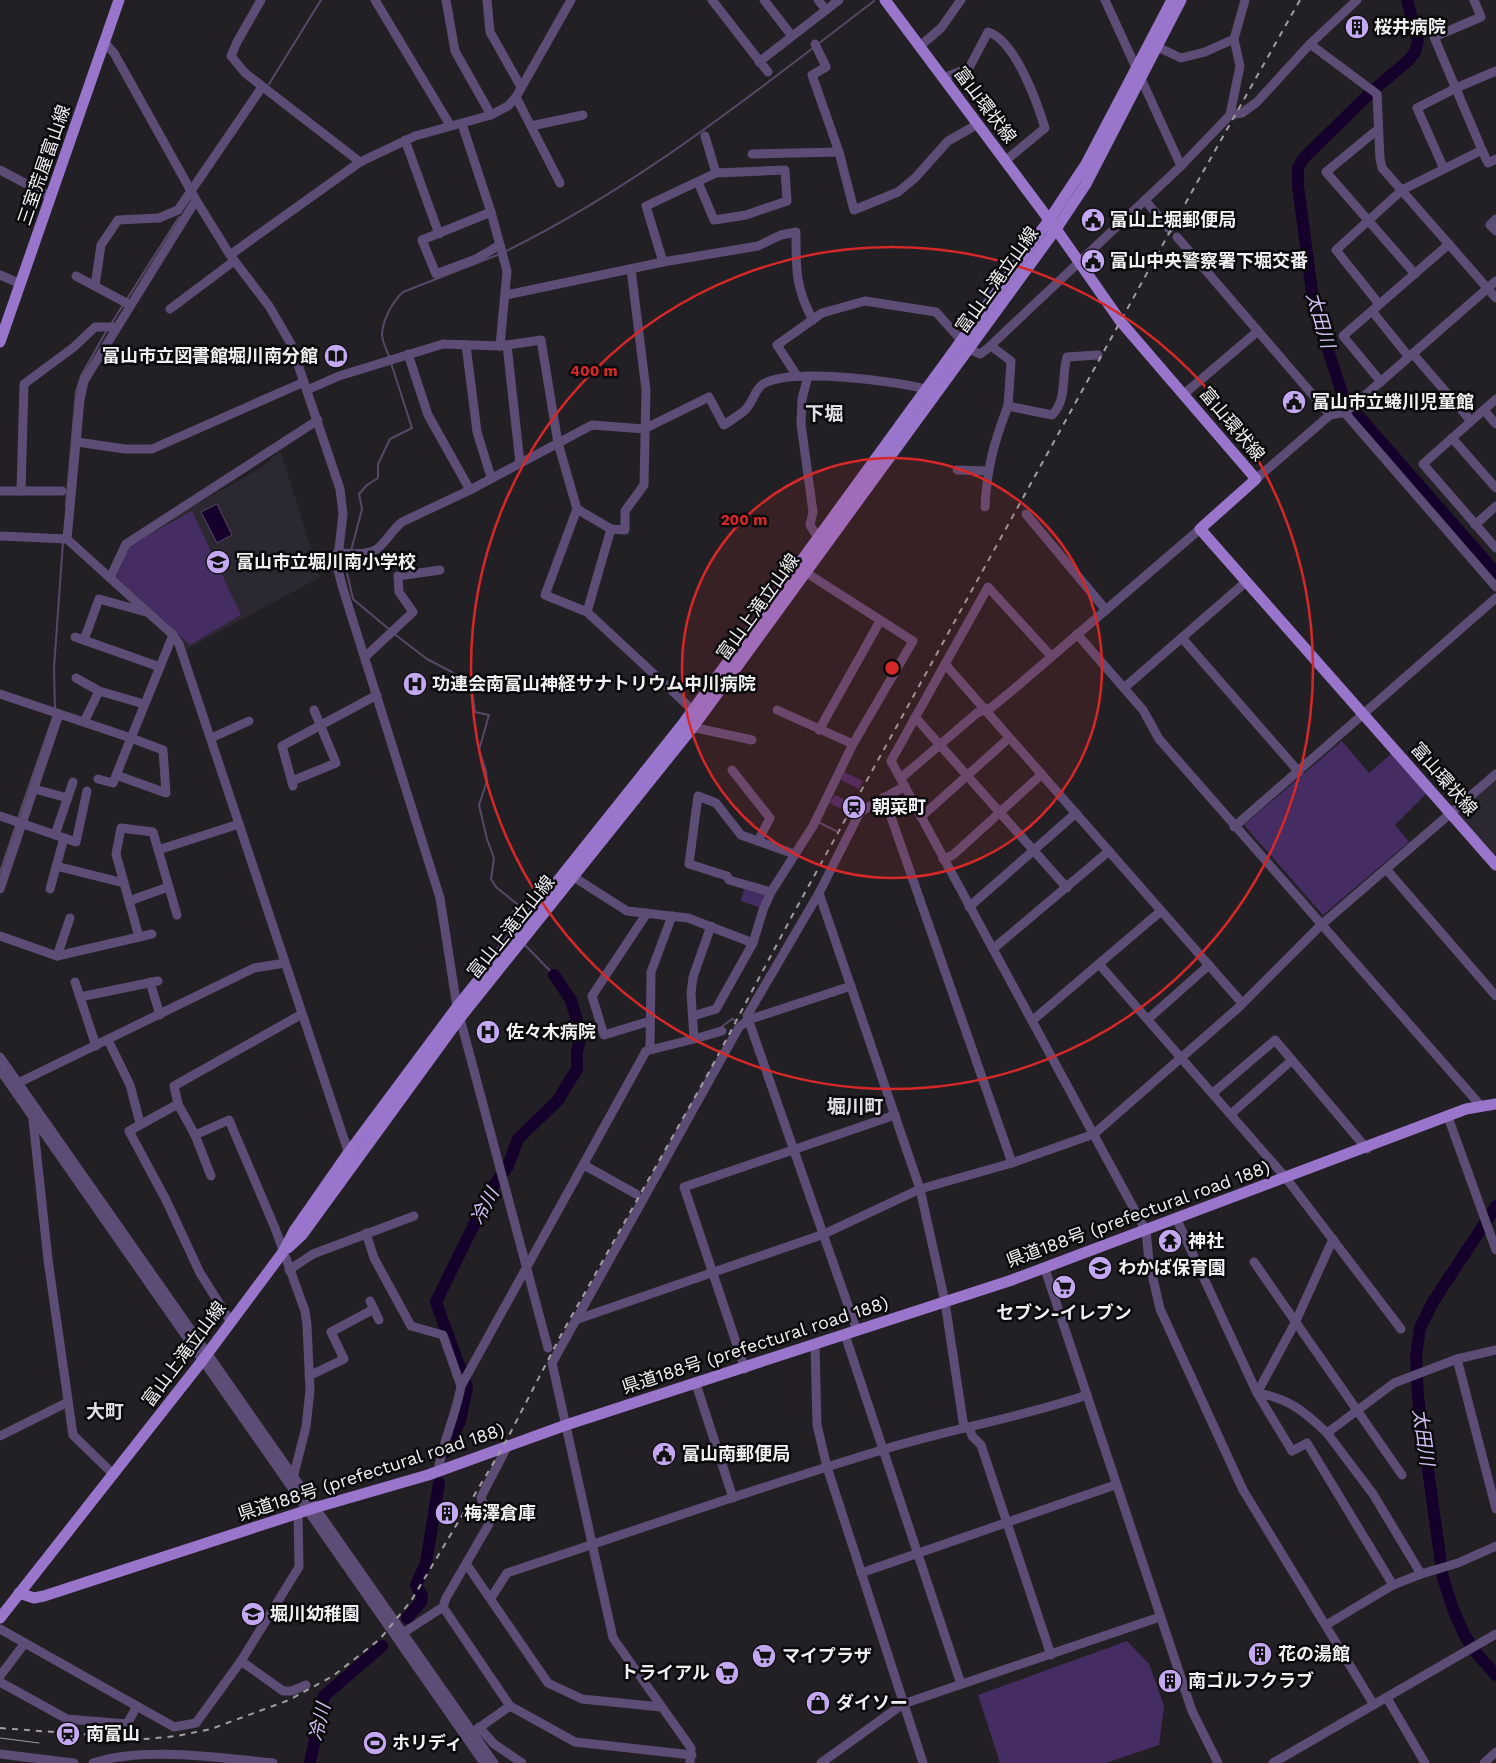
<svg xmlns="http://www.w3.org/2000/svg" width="1496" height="1763" viewBox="0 0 1496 1763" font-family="'Work Sans','Noto Sans JP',sans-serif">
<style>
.built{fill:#2b2831}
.green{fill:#452d63}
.water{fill:#15002c;stroke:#574867}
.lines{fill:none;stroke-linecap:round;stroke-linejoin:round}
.stream{stroke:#574867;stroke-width:2}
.river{stroke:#15002c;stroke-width:12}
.minor{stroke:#5d4c76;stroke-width:9}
.major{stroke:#9975cc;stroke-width:11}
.tram{stroke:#a09ea2;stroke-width:1}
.rail{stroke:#a09ea2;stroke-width:2;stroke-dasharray:6 6;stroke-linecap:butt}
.ring{fill:none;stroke:#d62828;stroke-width:2.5}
.labels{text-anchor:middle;stroke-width:5;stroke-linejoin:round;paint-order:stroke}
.poi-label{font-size:18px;font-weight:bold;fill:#f0eff2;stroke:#0b0a0c;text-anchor:start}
.street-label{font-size:18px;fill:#f0eff2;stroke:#0b0a0c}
.water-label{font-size:19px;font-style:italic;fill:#d3bff4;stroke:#0b0a0c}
.neighbourhood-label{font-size:19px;font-weight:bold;fill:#e1dfe4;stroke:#0b0a0c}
.centre{fill:#d62828;stroke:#0b0a0c;stroke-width:2.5}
.ring-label{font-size:15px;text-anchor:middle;font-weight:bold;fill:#d62828;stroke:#0b0a0c;stroke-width:5;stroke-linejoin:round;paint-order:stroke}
</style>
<rect width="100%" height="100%" fill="#222024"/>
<g class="built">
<polygon points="278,453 281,453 320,577 186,650 184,649 114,579 127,548 143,535 262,467"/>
<polygon points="1494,781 1496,783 1496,859 1456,814"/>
</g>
<g class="green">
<polygon points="192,511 241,615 190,645 116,577 130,545"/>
<polygon points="1342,741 1369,773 1392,753 1427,793 1395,825 1409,842 1323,915 1244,825"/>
<polygon points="844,772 863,781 859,789 841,780"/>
<polygon points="835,795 850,802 846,811 829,803"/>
<polygon points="745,885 764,891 767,896 761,908 741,901"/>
<polygon points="1127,1641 1149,1664 1164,1706 1159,1745 1106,1763 1000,1763 978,1695"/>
</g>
<polygon class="water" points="217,504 232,535 217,543 201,512"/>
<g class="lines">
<g class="stream">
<polyline points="818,44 874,1"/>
<polyline points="269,84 321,0"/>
<path d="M504,252C615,198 715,123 813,48"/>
<polyline points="127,299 179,217"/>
<polyline points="111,324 123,305"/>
<path d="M389,356C386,349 382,341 382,334C383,319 393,301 403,292L500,254"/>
<polyline points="66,505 76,392 81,376 107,330"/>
<polyline points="351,551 362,509 359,494 367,485 378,478 378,464 390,439 412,428 391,363"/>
<polyline points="350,555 347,573 353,599 390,630"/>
<polyline points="393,633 427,659 452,672 472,692 475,712 489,715 479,750 486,771 487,781 479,805 487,839 494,858 491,879 496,887 517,904 510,918 514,928"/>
<polyline points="55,710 54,668 63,542"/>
<polyline points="18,818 54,714"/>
<polyline points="820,823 836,831"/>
<polyline points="0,872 16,825"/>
<polyline points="525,945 554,975"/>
<polyline points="720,1028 732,1019 735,1020"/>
</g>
<g class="river">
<polyline points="1407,0 1418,41 1415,52 1409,60 1370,93 1303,159 1298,168 1298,186 1314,307 1342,393 1349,405 1496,573"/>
<polyline points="1496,1206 1433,1302 1420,1328 1416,1356 1418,1397 1443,1578 1453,1609 1465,1636 1478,1655 1496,1675"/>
<polyline points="446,1452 460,1421 467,1387 436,1302 492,1188 508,1166 518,1139 558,1100 577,1069 577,1051 581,1035 571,1000 554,975"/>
<polyline points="407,1618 421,1602 422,1596 416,1585 426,1563 439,1483"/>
<polyline points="310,1763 324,1696 382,1646"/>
</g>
<g class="minor">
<polyline points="261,0 237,42 231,56 245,73 360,162"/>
<polyline points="375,0 450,125"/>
<polyline points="446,0 455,51 491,115"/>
<polyline points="487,0 490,32 521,87"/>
<polyline points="712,0 768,72"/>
<polyline points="764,0 792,36"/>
<polyline points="818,0 826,10"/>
<polyline points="1105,0 1181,166"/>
<polyline points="1474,0 1481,17 1434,37 1482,150"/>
<polyline points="105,43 114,53 196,200 230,255 269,306 291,344 340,489 343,514 337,566 343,589 440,898 457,1007 548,1348"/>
<polyline points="815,44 826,67 812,75 839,152 854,210 898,192 915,178 948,141 978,124"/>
<polyline points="1151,44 1181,58 1205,52 1234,39"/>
<polyline points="1310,44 1377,94 1380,159 1382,168 1496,298"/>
<polyline points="919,47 941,28 961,0"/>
<polyline points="759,62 839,0"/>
<path d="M943,78L969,68L988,32C1015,40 1037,102 1045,128L1005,161"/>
<polyline points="516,97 560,183"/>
<polyline points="1230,115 1240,66 1234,39 1245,0"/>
<polyline points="462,124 491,212 507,271 500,346"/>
<polyline points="531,126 583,115"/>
<polyline points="1377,130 1326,172 1415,274"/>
<polyline points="705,136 716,173"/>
<polyline points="405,140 439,234"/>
<polyline points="752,154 839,152"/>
<polyline points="1444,169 1417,108 1456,88 1496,71"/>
<polyline points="0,170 51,197"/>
<polyline points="1145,200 1169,229"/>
<polyline points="491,212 422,240 436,274 476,259 500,245"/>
<polyline points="1496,219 1490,225 1496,231"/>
<polyline points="1177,237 1330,415"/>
<polyline points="230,255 360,162 415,136 491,115 508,106 516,97 571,0"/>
<polyline points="663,262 646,206 716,173 785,170 787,201 746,215 714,220 698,182"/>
<polyline points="0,275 21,284"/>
<polyline points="76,276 130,305"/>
<polyline points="95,286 101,245 118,220 159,218 178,210 262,87"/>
<path d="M506,295L663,262L758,246L781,235L796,232C796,267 795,288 813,320"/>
<polyline points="1379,304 1336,250 1402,190 1482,150 1488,163 1496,159"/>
<polyline points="170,309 234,261"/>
<polyline points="1372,311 1409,357"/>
<polyline points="466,345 477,432 491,477"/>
<polyline points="507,345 520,463"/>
<path d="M991,346L1011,361L1008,406L1052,415C1068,399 1061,376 1067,357L1098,355"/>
<polyline points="408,354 428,415 470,490"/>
<polyline points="1413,354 1471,421"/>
<polyline points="797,376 777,345 822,313 865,301 936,312 969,349 980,354 987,349 1181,166 1230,115 1242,113 1257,102 1310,44 1357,0"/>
<polyline points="808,376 802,399 801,424 813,512 810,525 820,541"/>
<polyline points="1381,382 1343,336 1449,244"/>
<polyline points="307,390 339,376 443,344 500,346 541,340 558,443 577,509 545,595 587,612 697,714"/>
<polyline points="1184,394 1258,331"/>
<polyline points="1496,399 1423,464 1496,548"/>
<polyline points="1484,410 1496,424"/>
<polyline points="1345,413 1496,587"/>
<polyline points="1452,438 1496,488"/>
<polyline points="77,442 125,449 152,449 304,382"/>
<polyline points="957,470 987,471"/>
<polyline points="1256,479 1330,415 1346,412 1496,281"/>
<polyline points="0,491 62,491"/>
<polyline points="21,491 24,384 74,347 95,327 116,327"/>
<path d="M985,507C987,467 994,442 1008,406"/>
<polyline points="577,509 611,529 625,530 625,511 644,485 646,390 631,269"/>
<polyline points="1026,514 1106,610"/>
<polyline points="1475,525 1496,506"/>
<polyline points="0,536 67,539 173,635 179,644 350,1157"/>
<polyline points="67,539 80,400 84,381 196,200"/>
<path d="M337,553C349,553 367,556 377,549C386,542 393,529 402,522L470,490L592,425L644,429L709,397L724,425C731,420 740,415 746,409C753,402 755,389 763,384C791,367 897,381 930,390"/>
<polyline points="110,578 126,544 318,420"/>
<polyline points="587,612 611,529"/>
<polyline points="1077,634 1143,710 1159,739 1481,1106"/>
<polyline points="75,637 160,667"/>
<polyline points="1182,638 1299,772"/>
<polyline points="84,640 99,599 146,612"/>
<polyline points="1051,656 988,587 891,761 1146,1231 1149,1261 1160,1309 1243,1490 1374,1705"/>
<polyline points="365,657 413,612 399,592 398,576 440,570"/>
<polyline points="945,664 1242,1003"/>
<polyline points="76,678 99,691 144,704"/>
<polyline points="1124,688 1247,581"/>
<polyline points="0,694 131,738 173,635"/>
<polyline points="777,710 853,744"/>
<polyline points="915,717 1067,888"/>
<polyline points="84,722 99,691"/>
<polyline points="687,726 752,740"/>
<polyline points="819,730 880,621"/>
<polyline points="211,738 249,721"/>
<polyline points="732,770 770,818 758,841"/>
<polyline points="901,778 977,713 992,707 1014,689 1200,529"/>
<polyline points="98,779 113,783 131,738 163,750 166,793 116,775"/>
<polyline points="292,781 336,763 314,710"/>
<polyline points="293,786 282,746 377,695"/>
<polyline points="34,789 68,798"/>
<polyline points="884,797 1012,1163"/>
<polyline points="0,816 76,842 87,791"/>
<polyline points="921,817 1009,738"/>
<polyline points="1234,827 1496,598"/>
<polyline points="55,835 73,782"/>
<polyline points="158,850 239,824"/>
<polyline points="943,859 953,855 1042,774"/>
<polyline points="56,866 124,883"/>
<polyline points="1386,869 1496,996"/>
<polyline points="569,874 627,911 688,918 753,943 763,910 771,892 813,826 853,744 913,641 802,570"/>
<polyline points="0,889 59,714"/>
<polyline points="50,889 64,838"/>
<polyline points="771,892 729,880 727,876 689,864 698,796 716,803 741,835 794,854"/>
<polyline points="819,893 920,1189 945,1302 964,1428"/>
<polyline points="129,901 168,887"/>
<polyline points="969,907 1076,813"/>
<polyline points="647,913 592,996 604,1035 650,1021"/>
<polyline points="0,936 57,956 152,934"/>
<polyline points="139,937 116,854 121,828 153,832 177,915"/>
<polyline points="993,949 1109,851"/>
<polyline points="57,956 70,918"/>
<polyline points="1099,964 1286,1178 1401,1329"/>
<polyline points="75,982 96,1046"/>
<polyline points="150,982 160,1015"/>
<polyline points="80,997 158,981"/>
<polyline points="693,1016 716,1009 753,943"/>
<polyline points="1148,1019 1209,965"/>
<polyline points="1033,1020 1161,911"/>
<polyline points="694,1039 722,1031"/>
<polyline points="108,1040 130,1085 140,1123"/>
<polyline points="650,1048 651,972 672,916"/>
<polyline points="0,1057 494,1763"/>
<polyline points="0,1070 484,1763"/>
<polyline points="18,1083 254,968 285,963"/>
<polyline points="1213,1093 1275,1040 1367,1149"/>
<polyline points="178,1104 174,1086 302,1014"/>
<polyline points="1231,1114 1292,1060"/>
<polyline points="1448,1117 1496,1250"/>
<polyline points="33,1120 48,1260 73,1435 114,1475"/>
<polyline points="195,1135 211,1176"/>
<polyline points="584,1165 636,1194"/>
<polyline points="1176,1218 1257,1393 1292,1451 1307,1443 1393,1585"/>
<polyline points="366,1233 374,1258 411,1326 443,1335 461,1386"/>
<polyline points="1254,1262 1402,1475"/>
<polyline points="1045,1269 1192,1711 1218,1763"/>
<polyline points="289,1270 313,1254 414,1216"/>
<polyline points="370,1301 379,1320"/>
<polyline points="578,1319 824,1234 920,1189 1012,1163 1094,1134 1238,1008 1321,925 1496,774"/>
<polyline points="231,1322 200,1273 166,1200 129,1131 178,1104 195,1135 229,1120 275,1228 305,1311 307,1325 310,1390 306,1427 293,1478"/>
<polyline points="857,1331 747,1016 819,893 860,812 905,786"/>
<polyline points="845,1335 961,1684"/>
<polyline points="815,1345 817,1425 827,1467 923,1763"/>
<polyline points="1496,1350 1457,1359 1394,1383 1327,1433 1373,1494 1421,1574 1458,1563 1496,1546"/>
<polyline points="1457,1359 1496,1509"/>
<polyline points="745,1369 684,1187 895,1115"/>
<polyline points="309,1376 344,1359 331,1332 374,1309"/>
<polyline points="696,1384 733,1498"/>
<polyline points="969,1427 972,1436 981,1445 1051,1655"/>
<path d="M1327,1433C1304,1411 1288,1398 1257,1393L1295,1323L1333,1239"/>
<polyline points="0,1436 68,1402"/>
<path d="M438,1471C443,1441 456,1415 461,1386L646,1051L694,1039L691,993L693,977L711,926"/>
<polyline points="467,1565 548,1683 582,1699 661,1707"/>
<polyline points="861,1573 1115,1485"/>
<path d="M491,1598L507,1573C631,1532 756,1488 882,1450C950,1429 1019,1418 1087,1395"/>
<polyline points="443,1607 510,1706 575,1742 692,1755"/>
<polyline points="1326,1625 1393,1585 1421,1574"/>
<polyline points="0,1629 174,1727 196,1723 241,1661 299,1567 298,1513"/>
<polyline points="403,1633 443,1607 446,1598 489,1524 481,1497 508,1445"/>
<polyline points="241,1661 283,1691 292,1691 306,1685"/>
<polyline points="0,1676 25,1643"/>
<polyline points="0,1682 67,1719 127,1724 137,1706"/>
<polyline points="1387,1698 1425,1763"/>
<polyline points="479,1727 494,1744 522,1763"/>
<polyline points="476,1730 510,1706"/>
<polyline points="0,1754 74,1763"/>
<path d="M93,1763C144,1746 219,1758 273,1763"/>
<polyline points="690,1763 691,1748 613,1638 552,1363 739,1027 748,1020 851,986"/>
<polyline points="821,1763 903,1704 1160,1617"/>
<polyline points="1273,1763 1496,1634"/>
<polyline points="1484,1763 1496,1752"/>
</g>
<g class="major">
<polyline points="885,0 1056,229 1121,322 1256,479 1200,529 1496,865"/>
<polyline points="0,342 119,0"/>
<polyline points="288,1248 302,1235 460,1018 693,727 1056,229 1086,184 1181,0"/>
<polyline points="19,1593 34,1598 44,1596 314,1508 428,1475 566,1425 1012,1280 1466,1109 1496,1104"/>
<polyline points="0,1618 202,1361 283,1252 294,1231 349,1152 457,1007 682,725 1049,220 1086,164 1172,0"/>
</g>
<polyline class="tram" points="0,1738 39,1743"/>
<polyline class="rail" points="0,1728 146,1739 177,1736 211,1729 289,1700 333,1676 380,1639 411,1601 503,1447 561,1335 709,1072 792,916 1199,179 1300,0"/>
</g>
<circle cx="892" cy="668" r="210" fill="#d62828" fill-opacity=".12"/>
<g class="ring">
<circle cx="892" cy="668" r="210"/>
<circle cx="892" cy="668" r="421"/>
</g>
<defs>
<g id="building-disc" transform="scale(1.25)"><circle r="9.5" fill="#c4a7f1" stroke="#0b0a0c"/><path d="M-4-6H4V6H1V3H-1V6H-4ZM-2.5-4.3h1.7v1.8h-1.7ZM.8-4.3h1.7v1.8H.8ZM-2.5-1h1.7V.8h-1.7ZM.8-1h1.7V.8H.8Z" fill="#111"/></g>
<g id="civic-disc" transform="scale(1.25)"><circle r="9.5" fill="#c4a7f1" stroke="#0b0a0c"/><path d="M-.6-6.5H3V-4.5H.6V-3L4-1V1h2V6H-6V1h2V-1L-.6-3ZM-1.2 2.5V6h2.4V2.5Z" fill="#111"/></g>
<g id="library-disc" transform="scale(1.25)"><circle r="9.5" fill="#c4a7f1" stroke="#0b0a0c"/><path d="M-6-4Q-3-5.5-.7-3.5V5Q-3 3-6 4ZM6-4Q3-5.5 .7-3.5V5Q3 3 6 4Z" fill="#111"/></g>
<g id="school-disc" transform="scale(1.25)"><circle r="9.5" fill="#c4a7f1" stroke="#0b0a0c"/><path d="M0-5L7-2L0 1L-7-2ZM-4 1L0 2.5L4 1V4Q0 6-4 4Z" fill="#111"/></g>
<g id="hospital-disc" transform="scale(1.25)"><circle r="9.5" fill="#c4a7f1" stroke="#0b0a0c"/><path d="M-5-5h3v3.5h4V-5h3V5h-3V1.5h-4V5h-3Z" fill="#111"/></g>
<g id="station-disc" transform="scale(1.25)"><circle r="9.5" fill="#c4a7f1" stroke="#0b0a0c"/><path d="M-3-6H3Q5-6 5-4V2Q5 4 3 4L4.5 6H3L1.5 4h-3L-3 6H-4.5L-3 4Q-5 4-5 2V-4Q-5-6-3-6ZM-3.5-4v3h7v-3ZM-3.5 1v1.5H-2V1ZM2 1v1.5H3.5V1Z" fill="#111"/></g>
<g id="temple-disc" transform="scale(1.25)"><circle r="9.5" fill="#c4a7f1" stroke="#0b0a0c"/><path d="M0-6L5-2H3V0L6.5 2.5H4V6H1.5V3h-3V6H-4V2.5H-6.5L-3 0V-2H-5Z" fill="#111"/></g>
<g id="supermarket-disc" transform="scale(1.25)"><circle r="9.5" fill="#c4a7f1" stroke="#0b0a0c"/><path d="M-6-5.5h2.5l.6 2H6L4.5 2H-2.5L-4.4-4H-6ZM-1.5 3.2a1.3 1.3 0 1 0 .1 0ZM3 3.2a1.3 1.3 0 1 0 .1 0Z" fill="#111"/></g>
<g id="shop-disc" transform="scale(1.25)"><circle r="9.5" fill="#c4a7f1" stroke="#0b0a0c"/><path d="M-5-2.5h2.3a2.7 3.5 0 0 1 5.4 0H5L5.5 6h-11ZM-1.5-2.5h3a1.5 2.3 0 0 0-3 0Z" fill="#111"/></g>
<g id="stadium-disc" transform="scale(1.25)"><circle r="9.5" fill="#c4a7f1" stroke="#0b0a0c"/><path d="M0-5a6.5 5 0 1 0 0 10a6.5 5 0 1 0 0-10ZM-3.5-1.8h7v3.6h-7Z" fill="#111"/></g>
</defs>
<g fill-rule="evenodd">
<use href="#building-disc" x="1357" y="27"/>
<use href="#civic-disc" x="1093" y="220"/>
<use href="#civic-disc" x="1093" y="261"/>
<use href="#library-disc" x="336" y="356"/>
<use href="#civic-disc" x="1294" y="402"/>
<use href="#school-disc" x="218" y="562"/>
<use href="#hospital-disc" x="415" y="684"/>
<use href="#station-disc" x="854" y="807"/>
<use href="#hospital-disc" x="488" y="1032"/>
<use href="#temple-disc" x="1170" y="1241"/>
<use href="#school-disc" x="1100" y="1268"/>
<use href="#supermarket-disc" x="1064" y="1287"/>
<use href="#civic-disc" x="664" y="1454"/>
<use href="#building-disc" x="447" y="1513"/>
<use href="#school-disc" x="253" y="1614"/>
<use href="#building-disc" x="1260" y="1654"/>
<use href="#supermarket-disc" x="764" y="1656"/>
<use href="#supermarket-disc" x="727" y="1673"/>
<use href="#building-disc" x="1170" y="1681"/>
<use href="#shop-disc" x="818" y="1703"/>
<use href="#station-disc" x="68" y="1734"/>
<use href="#stadium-disc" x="375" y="1743"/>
</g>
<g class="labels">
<g class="poi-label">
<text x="1374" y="33">桜井病院</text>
<text x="1110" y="226">富山上堀郵便局</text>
<text x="1110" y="267">富山中央警察署下堀交番</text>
<text x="318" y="362" text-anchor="end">富山市立図書館堀川南分館</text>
<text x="1312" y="408">富山市立蜷川児童館</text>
<text x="236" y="568">富山市立堀川南小学校</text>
<text x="432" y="690">功連会南富山神経サナトリウム中川病院</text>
<text x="872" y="813">朝菜町</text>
<text x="506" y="1038">佐々木病院</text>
<text x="1188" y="1247">神社</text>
<text x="1118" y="1274">わかば保育園</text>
<text x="1064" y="1319" text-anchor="middle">セブン-イレブン</text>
<text x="682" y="1460">富山南郵便局</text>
<text x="464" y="1519">梅澤倉庫</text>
<text x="270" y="1620">堀川幼稚園</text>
<text x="1278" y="1660">花の湯館</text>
<text x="782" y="1662">マイプラザ</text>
<text x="710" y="1679" text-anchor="end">トライアル</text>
<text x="1188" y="1687">南ゴルフクラブ</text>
<text x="836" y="1709">ダイソー</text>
<text x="86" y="1740">南富山</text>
<text x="392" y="1749">ホリディ</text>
</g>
<g class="street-label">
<text transform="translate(985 105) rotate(53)" y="6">富山環状線</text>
<text transform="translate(44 165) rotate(-71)" y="6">三室荒屋富山線</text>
<text transform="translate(997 280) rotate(-54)" y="6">富山上滝立山線</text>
<text transform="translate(1232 424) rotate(50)" y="6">富山環状線</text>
<text transform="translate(758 607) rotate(-54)" y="6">富山上滝立山線</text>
<text transform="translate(1444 779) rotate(49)" y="6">富山環状線</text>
<text transform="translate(511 927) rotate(-51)" y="6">富山上滝立山線</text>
<text transform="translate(1138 1214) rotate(-20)" y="6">県道188号 (prefectural road 188)</text>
<text transform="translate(755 1345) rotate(-18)" y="6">県道188号 (prefectural road 188)</text>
<text transform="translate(184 1354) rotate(-53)" y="6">富山上滝立山線</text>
<text transform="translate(371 1472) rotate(-18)" y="6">県道188号 (prefectural road 188)</text>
</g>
<g class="water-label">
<text transform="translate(1321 320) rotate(74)" y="7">太田川</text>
<text transform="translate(484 1206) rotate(-62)" y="7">冷川</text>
<text transform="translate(1424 1437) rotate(82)" y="7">太田川</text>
<text transform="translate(319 1722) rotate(-77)" y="7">冷川</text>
</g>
<g class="neighbourhood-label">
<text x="824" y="420">下堀</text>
<text x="855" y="1113">堀川町</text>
<text x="105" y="1418">大町</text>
</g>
</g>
<circle cx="892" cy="668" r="8" class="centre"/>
<g class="ring-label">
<text x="594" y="376">400 m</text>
<text x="744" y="525">200 m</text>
</g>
</svg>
